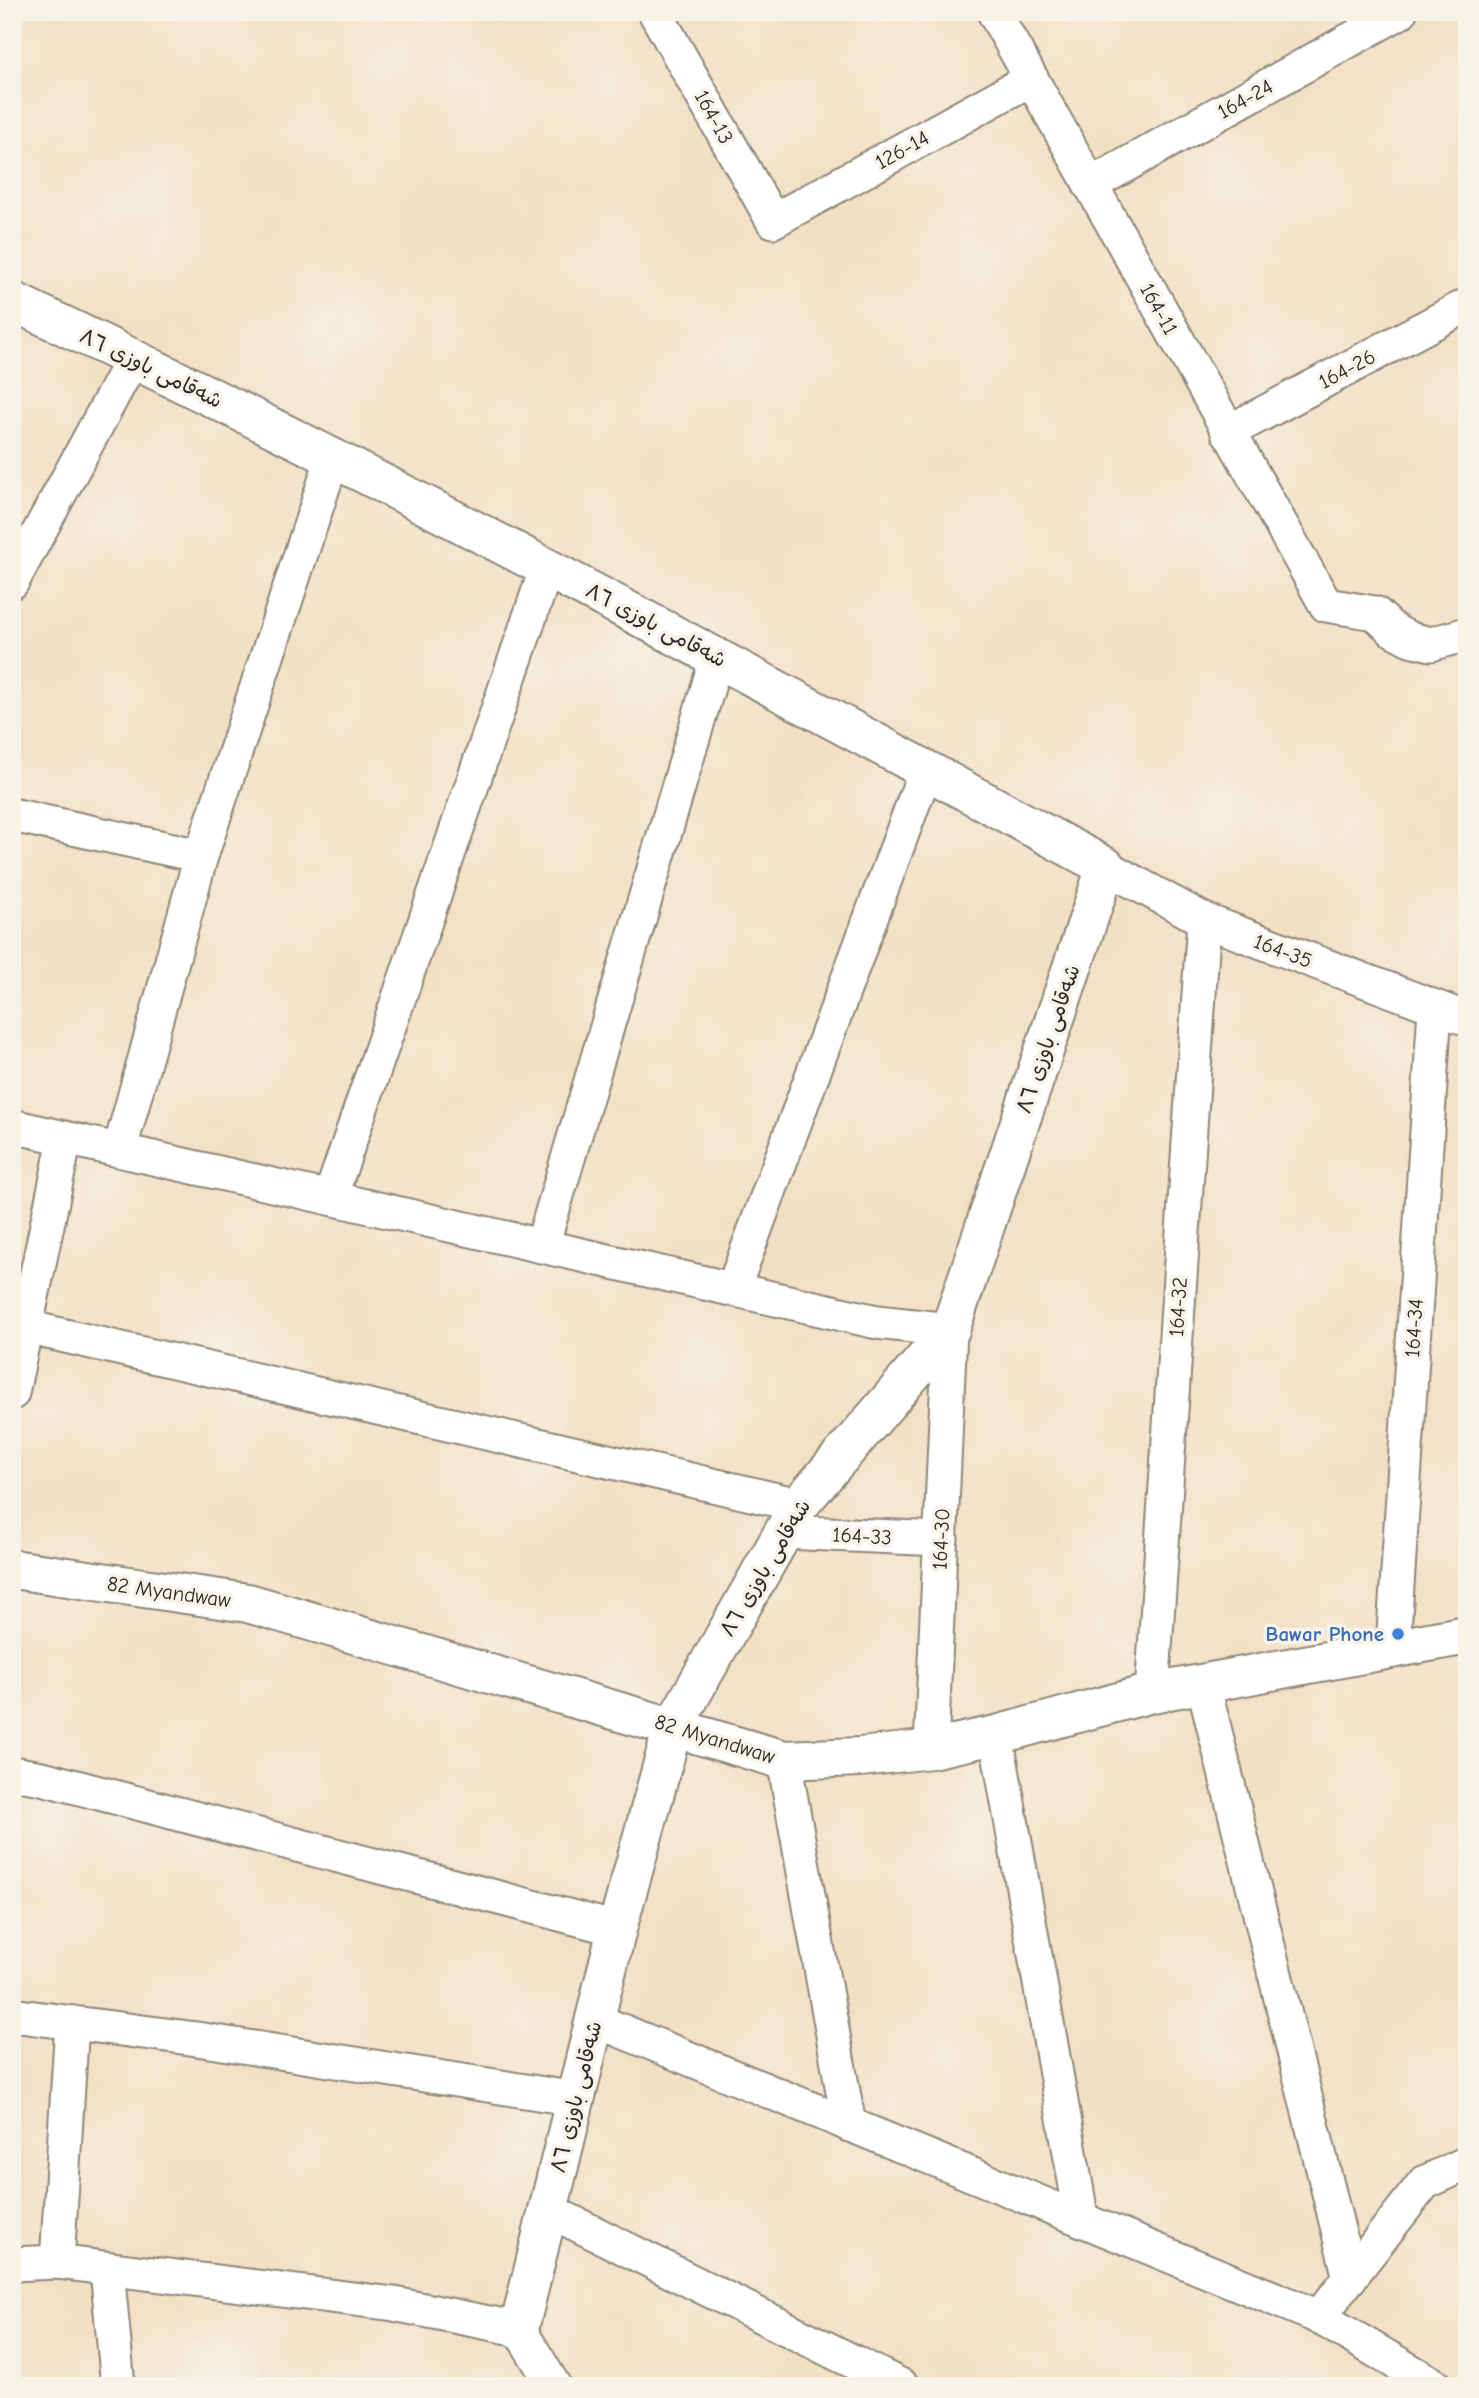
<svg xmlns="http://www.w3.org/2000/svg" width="1479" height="2398" viewBox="0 0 1479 2398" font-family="'Comic Neue','Playpen Sans Arabic',sans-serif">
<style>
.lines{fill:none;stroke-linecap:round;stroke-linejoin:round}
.minor-casing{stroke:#8e8677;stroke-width:37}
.tertiary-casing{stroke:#8e8677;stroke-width:42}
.minor{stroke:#fff;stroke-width:33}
.tertiary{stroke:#fff;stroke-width:38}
.shop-dot{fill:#3f7fe0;stroke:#f7f3e8;stroke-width:2.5}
.labels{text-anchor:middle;stroke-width:7;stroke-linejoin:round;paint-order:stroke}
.street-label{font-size:21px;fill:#2b2b2b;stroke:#f7f3e8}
.shop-label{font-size:21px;font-weight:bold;fill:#366cbe;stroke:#f7f3e8;text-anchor:end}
</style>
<rect width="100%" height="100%" fill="#f7f3e8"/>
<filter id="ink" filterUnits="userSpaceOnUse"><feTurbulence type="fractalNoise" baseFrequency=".0143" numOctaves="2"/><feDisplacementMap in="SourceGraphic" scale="14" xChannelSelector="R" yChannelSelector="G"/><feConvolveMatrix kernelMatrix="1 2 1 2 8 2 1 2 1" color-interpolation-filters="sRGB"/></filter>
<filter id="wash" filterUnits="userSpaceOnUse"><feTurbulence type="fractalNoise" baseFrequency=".00686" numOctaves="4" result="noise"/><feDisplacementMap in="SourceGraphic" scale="28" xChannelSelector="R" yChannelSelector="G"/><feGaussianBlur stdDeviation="1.57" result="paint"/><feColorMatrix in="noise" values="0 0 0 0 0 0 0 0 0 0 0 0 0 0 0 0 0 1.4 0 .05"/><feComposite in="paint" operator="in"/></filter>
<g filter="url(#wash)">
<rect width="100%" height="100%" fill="#f2e0c3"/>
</g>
<g filter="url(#ink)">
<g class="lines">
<g class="minor-casing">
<g id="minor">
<polyline points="655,12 773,221 1031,79"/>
<polyline points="994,12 1326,605 1375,613 1393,630 1410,639 1431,644 1467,634"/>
<polyline points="1090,185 1400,12"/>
<polyline points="1228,432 1467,305"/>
<polyline points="12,582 133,358"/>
<polyline points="12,815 201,856"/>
<polyline points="1106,867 1204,920 1467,1019"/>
<polyline points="12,1126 877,1322 950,1330 931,1749"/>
<polyline points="120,1149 201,856 333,457"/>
<polyline points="330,1198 547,567"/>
<polyline points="542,1246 717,657"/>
<polyline points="733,1289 926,769"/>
<polyline points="26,1327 799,1505"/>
<polyline points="12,1393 65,1139"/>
<polyline points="783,1532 941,1539"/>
<polyline points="1393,1647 1435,1009"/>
<polyline points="1203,1683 1350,2278"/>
<polyline points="1152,1693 1204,920"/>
<polyline points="996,1735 1082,2220"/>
<polyline points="784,1760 849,2125"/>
<polyline points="12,1773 42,1778 617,1929"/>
<polyline points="12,2015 197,2039 576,2099"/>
<polyline points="595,2020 1319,2317 1436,2386"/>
<polyline points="548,2210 902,2386"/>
<polyline points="57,2262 72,2023"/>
<polyline points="12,2264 57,2262 394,2304 519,2329 554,2386"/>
<polyline points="107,2269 118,2386"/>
<polyline points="1319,2317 1424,2183 1467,2163"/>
</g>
</g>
<g class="tertiary-casing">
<g id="tertiary">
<path d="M12,301C384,476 745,672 1106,867L950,1330L799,1505L673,1727L617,1929L519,2329"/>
<polyline points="12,1569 248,1603 784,1760 860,1757 931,1749 996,1735 1152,1693 1467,1635"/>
</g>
</g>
<use href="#minor" class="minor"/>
<use href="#tertiary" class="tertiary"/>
</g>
</g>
<circle class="shop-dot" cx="1398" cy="1634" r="7"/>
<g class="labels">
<g class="street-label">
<text transform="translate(1245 99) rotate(-29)" y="7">164-24</text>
<text transform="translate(714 117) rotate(61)" y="7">164-13</text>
<text transform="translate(902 150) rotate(-29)" y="7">126-14</text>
<text transform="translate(1159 309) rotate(61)" y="7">164-11</text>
<text transform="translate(151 368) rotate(26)" y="7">شەقامی باوزی ٨٦</text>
<text transform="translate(1347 369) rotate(-28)" y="7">164-26</text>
<text transform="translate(656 625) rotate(28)" y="7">شەقامی باوزی ٨٦</text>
<text transform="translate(1283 951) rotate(21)" y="7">164-35</text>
<text transform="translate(1048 1039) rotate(-71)" y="7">شەقامی باوزی ٨٦</text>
<text transform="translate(1178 1307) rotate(-86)" y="7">164-32</text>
<text transform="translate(1414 1328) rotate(-86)" y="7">164-34</text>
<text transform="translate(862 1536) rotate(3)" y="7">164-33</text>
<text transform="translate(941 1539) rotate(-87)" y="7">164-30</text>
<text transform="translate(765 1568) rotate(-59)" y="7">شەقامی باوزی ٨٦</text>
<text transform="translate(169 1592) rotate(8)" y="7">82 Myandwaw</text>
<text transform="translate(715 1739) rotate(17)" y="7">82 Myandwaw</text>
<text transform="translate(576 2097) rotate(-76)" y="7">شەقامی باوزی ٨٦</text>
</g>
<g class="shop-label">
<text x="1384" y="1641">Bawar Phone</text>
</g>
</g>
<rect width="1479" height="2398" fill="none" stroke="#f7f3e8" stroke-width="42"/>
</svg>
